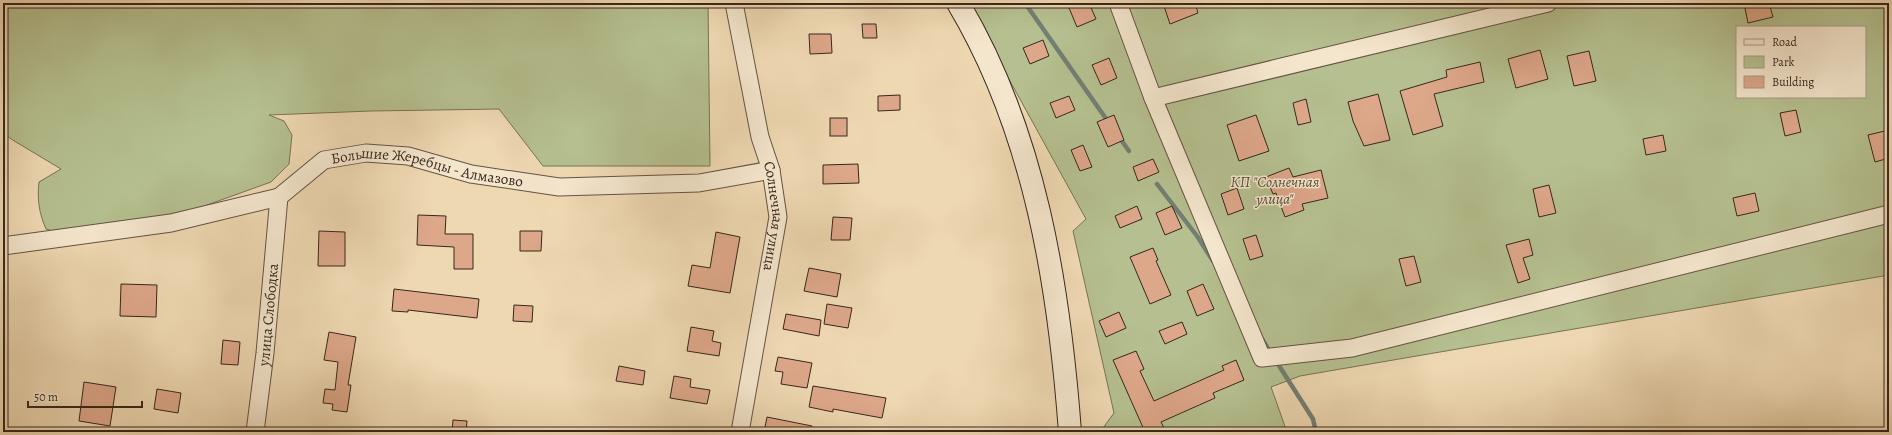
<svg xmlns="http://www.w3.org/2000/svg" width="1892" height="435" viewBox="0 0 1892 435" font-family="Alegreya,serif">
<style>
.green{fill:#b5bf8f;stroke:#767356;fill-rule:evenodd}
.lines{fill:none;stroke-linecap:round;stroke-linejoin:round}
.stream{stroke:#727f73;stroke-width:4.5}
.building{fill:#dda78a;stroke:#37271d}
.street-casing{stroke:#655342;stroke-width:19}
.secondary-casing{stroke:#37271d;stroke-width:24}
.street{stroke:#f4e6cd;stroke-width:17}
.secondary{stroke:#f4e6cd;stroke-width:22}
.labels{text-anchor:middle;stroke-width:3;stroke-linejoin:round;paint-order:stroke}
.street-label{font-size:15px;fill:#37271d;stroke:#f4e6cd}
.park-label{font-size:15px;font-style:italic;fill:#564d3a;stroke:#f4e6cd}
</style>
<rect width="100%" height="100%" fill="#eed8b2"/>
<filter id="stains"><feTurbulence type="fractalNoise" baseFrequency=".005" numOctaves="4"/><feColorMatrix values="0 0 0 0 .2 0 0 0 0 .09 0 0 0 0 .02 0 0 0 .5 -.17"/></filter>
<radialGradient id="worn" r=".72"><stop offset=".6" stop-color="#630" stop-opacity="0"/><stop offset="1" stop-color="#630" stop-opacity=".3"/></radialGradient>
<g class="green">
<path d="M3,3H708L710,166H543L499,109L371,111L269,115L284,121L292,135L289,164L271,182L171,218L56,232L46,229C39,213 37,199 39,182L61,169L11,139L3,132Z"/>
<path d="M967,3H1889V275L1300,376L1271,387L1287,432H1100L1114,413L1073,231L1086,219ZM1737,27H1865V97H1737Z"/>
</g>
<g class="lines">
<g class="stream">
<polyline points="1025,3 1109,123"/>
<polyline points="1119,137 1129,151"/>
<polyline points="1157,184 1197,236 1213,261"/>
<polyline points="1262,339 1271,353"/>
<polyline points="1276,361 1313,419 1316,432"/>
</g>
</g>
<g class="building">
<polygon points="1067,3 1089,3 1096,19 1077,27"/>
<polygon points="1163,3 1195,3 1198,13 1170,24"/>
<polygon points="1744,3 1769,3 1773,17 1748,23"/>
<polygon points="862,24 876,24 877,38 863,38"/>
<polygon points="809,34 831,34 832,53 810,54"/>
<polygon points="1043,40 1049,56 1030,64 1023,48"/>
<polygon points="1540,50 1548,79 1516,88 1508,59"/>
<polygon points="1589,51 1596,81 1574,86 1567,56"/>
<polygon points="1109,58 1117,78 1101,85 1092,65"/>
<polygon points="1480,62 1484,82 1434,94 1443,126 1413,135 1400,91 1447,77 1446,70"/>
<polygon points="1378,94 1390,140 1364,146 1353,121 1348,102"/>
<polygon points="900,95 900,110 878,111 878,96"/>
<polygon points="1069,96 1075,110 1056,118 1050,103"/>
<polygon points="1306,99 1311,122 1298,125 1293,103"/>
<polygon points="1796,110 1801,132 1785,136 1780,113"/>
<polygon points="1114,115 1124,140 1108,147 1097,122"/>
<polygon points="1256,115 1269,151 1239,161 1227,125"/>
<rect x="830" y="118" width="17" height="18"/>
<polygon points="1889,130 1889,158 1875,162 1868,135"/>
<polygon points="1663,135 1666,151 1646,155 1643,139"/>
<polygon points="1083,145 1092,167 1080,171 1071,150"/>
<polygon points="1153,159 1159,172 1138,181 1133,167"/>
<polygon points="858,164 859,183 823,184 823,165"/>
<polygon points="1289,168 1293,177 1321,170 1328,198 1302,204 1304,210 1285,217 1276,193 1273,194 1266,177"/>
<polygon points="1549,185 1556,213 1539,217 1533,189"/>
<polygon points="1237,188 1244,209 1228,215 1221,194"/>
<polygon points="1755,193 1759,211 1737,216 1733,198"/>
<polygon points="1137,206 1142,219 1120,228 1115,216"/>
<polygon points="1172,206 1182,228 1165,235 1156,213"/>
<polygon points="418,215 446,216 445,234 473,234 473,269 454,269 454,247 417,245"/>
<polygon points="833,217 852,218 850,240 831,240"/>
<polygon points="319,231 345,232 345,266 318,266"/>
<polygon points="520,231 542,231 541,251 520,251"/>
<polygon points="716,232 740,237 730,293 688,286 692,265 710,268"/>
<polygon points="1256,235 1263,256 1250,260 1243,239"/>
<polygon points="1529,239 1533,255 1523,258 1530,279 1518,283 1506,245"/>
<polygon points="1153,248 1158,260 1156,261 1171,295 1150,304 1130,257"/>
<polygon points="1414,256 1421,282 1406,286 1399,259"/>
<polygon points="809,268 841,274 837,297 804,291"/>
<polygon points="121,284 157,285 156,317 120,316"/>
<polygon points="1203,284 1214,309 1197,316 1187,291"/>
<polygon points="394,289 479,299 477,318 408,310 408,312 392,311"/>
<polygon points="827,304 852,308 848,328 824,324"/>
<polygon points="514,305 533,306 532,322 513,321"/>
<polygon points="1119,312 1126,328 1106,337 1099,321"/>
<polygon points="786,314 821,320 819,336 783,329"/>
<polygon points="1182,322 1187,334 1165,344 1159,331"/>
<polygon points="691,327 714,331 712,341 721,343 719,356 687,351"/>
<polygon points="329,332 356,337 348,385 351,385 347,412 332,410 333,404 323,403 325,389 335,390 338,362 324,360"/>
<polygon points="223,340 240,342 238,365 221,364"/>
<polygon points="1136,351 1144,369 1140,371 1154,401 1224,370 1222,366 1236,360 1244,380 1213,393 1215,398 1161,422 1166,432 1145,432 1113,360"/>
<polygon points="778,357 812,363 807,388 781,384 783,372 775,371"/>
<polygon points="619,366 645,371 643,385 616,381"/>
<polygon points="674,376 691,379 690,387 710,390 707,404 670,398"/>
<polygon points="84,382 116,387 110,426 79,421"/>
<polygon points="813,386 886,398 882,418 833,409 833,412 809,407"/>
<polygon points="157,389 181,393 178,413 154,409"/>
<polygon points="767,417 812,426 811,432 764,432"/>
<polygon points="453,420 467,421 466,432 452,432"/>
</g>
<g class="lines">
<g class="street-casing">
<g id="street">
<path id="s1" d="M734,3L760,137L771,170L778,217L740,432"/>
<polyline points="1118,3 1153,98 1548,3"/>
<polyline points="1153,98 1262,358 1352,348 1889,214"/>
<path id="s2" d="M3,246L171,223L279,197L324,160L366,153L408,156L471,174L559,187L699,183L771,170"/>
<path id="s3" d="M255,432L265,353L279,197"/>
</g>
</g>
<g class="secondary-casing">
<path id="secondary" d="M958,3C1035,132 1059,285 1070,432"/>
</g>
<use href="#street" class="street"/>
<use href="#secondary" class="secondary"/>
</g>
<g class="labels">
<g class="street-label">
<text dy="5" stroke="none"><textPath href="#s2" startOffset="444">Большие Жеребцы - Алмазово</textPath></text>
<text dy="5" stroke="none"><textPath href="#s1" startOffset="218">Солнечная улица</textPath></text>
<text dy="5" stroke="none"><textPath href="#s3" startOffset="118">улица Слободка</textPath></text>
</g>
<g class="park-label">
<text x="1275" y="187">КП "Солнечная<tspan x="1275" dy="17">улица"</tspan></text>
</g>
</g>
<rect width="1892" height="435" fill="none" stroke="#eed8b2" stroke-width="16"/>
<rect x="4" y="4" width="1884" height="427" fill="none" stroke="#37271d" stroke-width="2"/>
<rect x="8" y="8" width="1876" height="419" fill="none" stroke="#37271d"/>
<rect x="1736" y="26" width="130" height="72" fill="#f4e6cd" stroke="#a89a87"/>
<rect x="1744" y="39" width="20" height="6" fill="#f4e6cd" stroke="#a89a87"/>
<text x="1772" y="46" font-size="12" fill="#37271d">Road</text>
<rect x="1744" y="56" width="20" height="12" fill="#b5bf8f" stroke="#a89a87"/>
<text x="1772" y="66" font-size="12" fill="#37271d">Park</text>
<rect x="1744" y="76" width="20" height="12" fill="#dda78a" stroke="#a89a87"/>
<text x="1772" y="86" font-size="12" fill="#37271d">Building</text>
<path d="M28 401v6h114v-6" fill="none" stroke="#37271d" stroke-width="2"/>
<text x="34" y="401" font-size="12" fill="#37271d" stroke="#f4e6cd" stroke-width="3" paint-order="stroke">50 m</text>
<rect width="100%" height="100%" filter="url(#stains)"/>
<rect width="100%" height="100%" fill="url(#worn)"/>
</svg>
